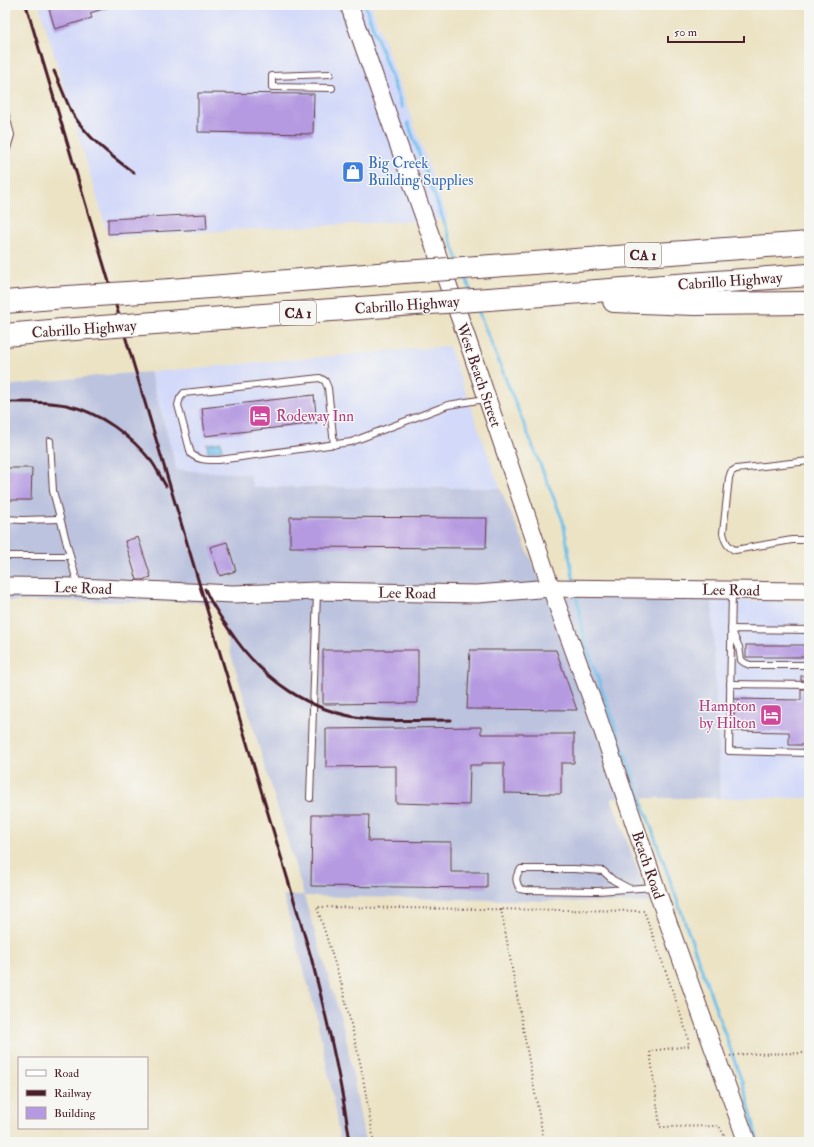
<svg xmlns="http://www.w3.org/2000/svg" width="814" height="1147" viewBox="0 0 814 1147" font-family="'IM FELL Double Pica',serif">
<style>
.built{fill:#d2d9f9}
.industrial{fill:#bcc3de}
.water{fill:#6fc0ea;stroke:#5c708a}
.lines{fill:none;stroke-linecap:round;stroke-linejoin:round}
.stream{stroke:#6fc0ea;stroke-width:3}
.building{fill:#b59ae1}
.lane-casing{stroke:#623c42;stroke-width:8}
.secondary-casing{stroke:#623c42;stroke-width:19}
.highway-casing{stroke:#623c42;stroke-width:24}
.path{stroke:#623c42;stroke-width:2;stroke-dasharray:1 3;stroke-linecap:butt}
.lane{stroke:#fff;stroke-width:6}
.secondary{stroke:#fff;stroke-width:17}
.highway{stroke:#fff;stroke-width:22}
.rail{stroke:#4a1f2b;stroke-width:3}
.highway-bridge-casing{stroke:#623c42;stroke-width:24;stroke-linecap:butt}
.highway-bridge{stroke:#fff;stroke-width:22}
.labels{text-anchor:middle;stroke-width:3;stroke-linejoin:round;paint-order:stroke}
.shield{fill:#f6f6f2;stroke:#7e6067;stroke-width:1}
.shield-label{font-size:14px;font-weight:bold;fill:#4a1f2b}
.shop-label{font-size:15px;fill:#366cbe;stroke:#f6f6f2;text-anchor:start}
.street-label{font-size:15px;fill:#4a1f2b;stroke:#f6f6f2}
.hotel-label{font-size:15px;fill:#b23c85;stroke:#f6f6f2;text-anchor:start}
</style>
<rect width="100%" height="100%" fill="#f6f6f2"/>
<filter id="ink" filterUnits="userSpaceOnUse"><feTurbulence type="fractalNoise" baseFrequency=".025" numOctaves="2"/><feDisplacementMap in="SourceGraphic" scale="8" xChannelSelector="R" yChannelSelector="G"/><feConvolveMatrix kernelMatrix="1 2 1 2 8 2 1 2 1" color-interpolation-filters="sRGB"/></filter>
<filter id="wash" filterUnits="userSpaceOnUse"><feTurbulence type="fractalNoise" baseFrequency=".012" numOctaves="4" result="noise"/><feDisplacementMap in="SourceGraphic" scale="16" xChannelSelector="R" yChannelSelector="G"/><feGaussianBlur stdDeviation="0.9" result="paint"/><feColorMatrix in="noise" values="0 0 0 0 0 0 0 0 0 0 0 0 0 0 0 0 0 1.4 0 .05"/><feComposite in="paint" operator="in"/></filter>
<g filter="url(#wash)">
<rect width="100%" height="100%" fill="#ece3c5"/>
<g class="built">
<polygon points="39,5 371,5 448,219 109,237"/>
<polygon points="449,346 500,488 253,487 249,474 177,470 150,372"/>
<polygon points="712,599 809,602 809,798 720,798"/>
</g>
<polygon class="industrial" points="150,372 177,470 249,474 253,487 500,488 547,596 712,599 720,798 611,798 650,903 304,896 345,1032 365,1142 340,1142 330,1081 315,1010 283,895 304,895 216,605 196,602 5,601 5,386 105,375"/>
<polygon class="water" points="221,442 222,450 208,452 207,444"/>
<g class="lines">
<g class="stream">
<polyline points="365,5 402,107"/>
<polyline points="408,123 458,260"/>
<polyline points="465,276 471,292"/>
<polyline points="477,308 563,521 574,583"/>
<polyline points="576,594 585,642 746,1093 758,1142"/>
</g>
</g>
<g id="blocks">
<g class="building">
<polygon points="48,5 109,5 109,7 90,13 92,18 55,29"/>
<polygon points="198,93 314,94 313,134 198,132"/>
<polygon points="206,214 207,229 108,234 108,219"/>
<polygon points="314,395 317,423 205,436 202,408"/>
<polygon points="5,468 32,468 31,500 5,500"/>
<polygon points="290,517 487,518 486,548 290,547"/>
<polygon points="138,537 151,577 142,580 137,580 125,541"/>
<polygon points="227,542 236,571 220,576 210,547"/>
<rect x="746" y="645" width="63" height="12"/>
<polygon points="323,650 418,650 418,703 323,704"/>
<polygon points="470,650 556,650 577,710 467,709"/>
<rect x="801" y="676" width="8" height="4"/>
<polygon points="801,689 809,689 809,745 789,745 789,732 734,731 734,699 801,700"/>
<polygon points="481,727 481,734 574,734 574,763 561,763 561,794 504,793 504,763 481,763 481,765 470,765 469,805 396,803 396,766 326,767 326,729"/>
<polygon points="312,815 369,815 368,841 451,842 451,872 487,872 487,888 311,886"/>
</g>
</g>
</g>
<g filter="url(#ink)">
<use href="#blocks" fill-opacity="0" stroke="#623c42" stroke-width="1"/>
<g class="lines">
<g class="lane-casing">
<g id="lane">
<polyline points="330,74 272,76 272,87 332,88"/>
<polyline points="5,112 11,135 5,155"/>
<polyline points="50,441 53,491 78,586"/>
<path d="M334,445L328,388L325,381L320,378L184,393L180,398L178,405L191,454C200,461 208,460 219,460L351,442L448,405L485,399"/>
<path d="M809,461L736,469L731,472L729,478L723,533C725,541 727,547 735,550L792,540H809"/>
<polyline points="5,519 22,520 59,519"/>
<polyline points="5,556 69,556"/>
<polyline points="732,591 729,751 809,753"/>
<polyline points="809,630 731,629 739,647 741,660 745,663 750,665 809,665"/>
<polyline points="730,684 809,685"/>
<polyline points="310,798 317,592"/>
<path d="M628,888L613,880L603,871L574,869H521C515,876 515,881 520,889L525,890L598,891L654,887"/>
</g>
</g>
<g class="secondary-casing">
<g id="secondary">
<polyline points="349,5 463,327 551,588 596,711 665,914 747,1142"/>
<polyline points="5,586 78,587 233,594 317,591 477,594 551,588 809,591"/>
</g>
</g>
<g class="highway-casing">
<g id="highway">
<polyline points="478,267 809,243"/>
<polyline points="171,290 404,272"/>
<polyline points="489,299 809,275"/>
<polyline points="614,301 694,304 809,303"/>
<polyline points="5,302 53,298"/>
<polyline points="181,321 415,304"/>
<polyline points="5,335 62,330"/>
</g>
</g>
<g class="path">
<polyline points="501,909 544,1142"/>
<polyline points="730,1056 744,1054 809,1053"/>
<polyline points="374,1142 361,1066 342,986 317,907 644,911 671,986 687,1034 689,1046 650,1051 660,1127 719,1126 728,1142"/>
</g>
<use href="#lane" class="lane"/>
<use href="#secondary" class="secondary"/>
<use href="#highway" class="highway"/>
<g class="rail">
<path d="M26,5L311,957C327,1018 341,1079 350,1142"/>
<path d="M54,71C60,84 65,98 71,111C86,137 111,156 134,173"/>
<path d="M5,402C26,402 46,401 66,405C100,412 131,436 152,462C157,469 161,478 166,486"/>
<path d="M205,589C211,604 221,618 230,631C262,680 310,713 369,719C396,722 424,720 451,720"/>
</g>
<g class="highway-bridge-casing">
<g id="highway-bridge">
<polyline points="404,272 478,267"/>
<polyline points="53,298 171,290"/>
<polyline points="415,304 489,299"/>
<polyline points="62,330 181,321"/>
</g>
</g>
<use href="#highway-bridge" class="highway-bridge"/>
</g>
</g>
<defs>
<g id="shop-square" transform="scale(1.15)"><rect x="-9" y="-9" width="18" height="18" rx="4" fill="#3f7fe0" stroke="#f6f6f2"/><path d="M-5-2.5h2.3a2.7 3.5 0 0 1 5.4 0H5L5.5 6h-11ZM-1.5-2.5h3a1.5 2.3 0 0 0-3 0Z" fill="#fff"/></g>
<g id="hotel-square" transform="scale(1.15)"><rect x="-9" y="-9" width="18" height="18" rx="4" fill="#d1479c" stroke="#f6f6f2"/><path d="M-6-4.5h1.5V1H6V5H4.5V3h-9V5H-6ZM-4 0a1.8 1.8 0 1 1 3.6 0ZM.5 0V-2.5h3Q6-2.5 6 0Z" fill="#fff"/></g>
</defs>
<g fill-rule="evenodd">
<use href="#shop-square" x="353" y="172"/>
<use href="#hotel-square" x="260" y="416"/>
<use href="#hotel-square" x="771" y="715"/>
</g>
<g class="labels">
<g class="shield">
<rect x="625" y="243" width="36" height="24" rx="3"/>
<rect x="280" y="301" width="36" height="24" rx="3"/>
</g>
<g class="shield-label">
<text x="643" y="260">CA 1</text>
<text x="298" y="318">CA 1</text>
</g>
<g class="shop-label">
<text x="368" y="168">Big Creek<tspan x="368" dy="17">Building Supplies</tspan></text>
</g>
<g class="street-label">
<text transform="translate(730 281) rotate(-4)" y="5">Cabrillo Highway</text>
<text transform="translate(407 305) rotate(-4)" y="5">Cabrillo Highway</text>
<text transform="translate(84 329) rotate(-4)" y="5">Cabrillo Highway</text>
<text transform="translate(479 375) rotate(71)" y="5">West Beach Street</text>
<text transform="translate(83 588) rotate(2)" y="5">Lee Road</text>
<text transform="translate(731 590) rotate(1)" y="5">Lee Road</text>
<text transform="translate(407 593) rotate(1)" y="5">Lee Road</text>
<text transform="translate(648 865) rotate(71)" y="5">Beach Road</text>
</g>
<g class="hotel-label">
<text x="276" y="421">Rodeway Inn</text>
<text x="756" y="711" text-anchor="end">Hampton<tspan x="756" dy="17">by Hilton</tspan></text>
</g>
</g>
<rect width="814" height="1147" fill="none" stroke="#f6f6f2" stroke-width="20"/>
<rect x="18" y="1057" width="130" height="72" fill="#f6f6f2" stroke="#b1a0a2"/>
<rect x="26" y="1070" width="20" height="6" fill="#ffffff" stroke="#b1a0a2"/>
<text x="54" y="1077" font-size="12" fill="#4a1f2b">Road</text>
<rect x="26" y="1090" width="20" height="6" fill="#4a1f2b" stroke="#b1a0a2"/>
<text x="54" y="1097" font-size="12" fill="#4a1f2b">Railway</text>
<rect x="26" y="1107" width="20" height="12" fill="#b59ae1" stroke="#b1a0a2"/>
<text x="54" y="1117" font-size="12" fill="#4a1f2b">Building</text>
<path d="M668 36v6h76v-6" fill="none" stroke="#4a1f2b" stroke-width="2"/>
<text x="674" y="36" font-size="12" fill="#4a1f2b" stroke="#f6f6f2" stroke-width="3" paint-order="stroke">50 m</text>
</svg>
